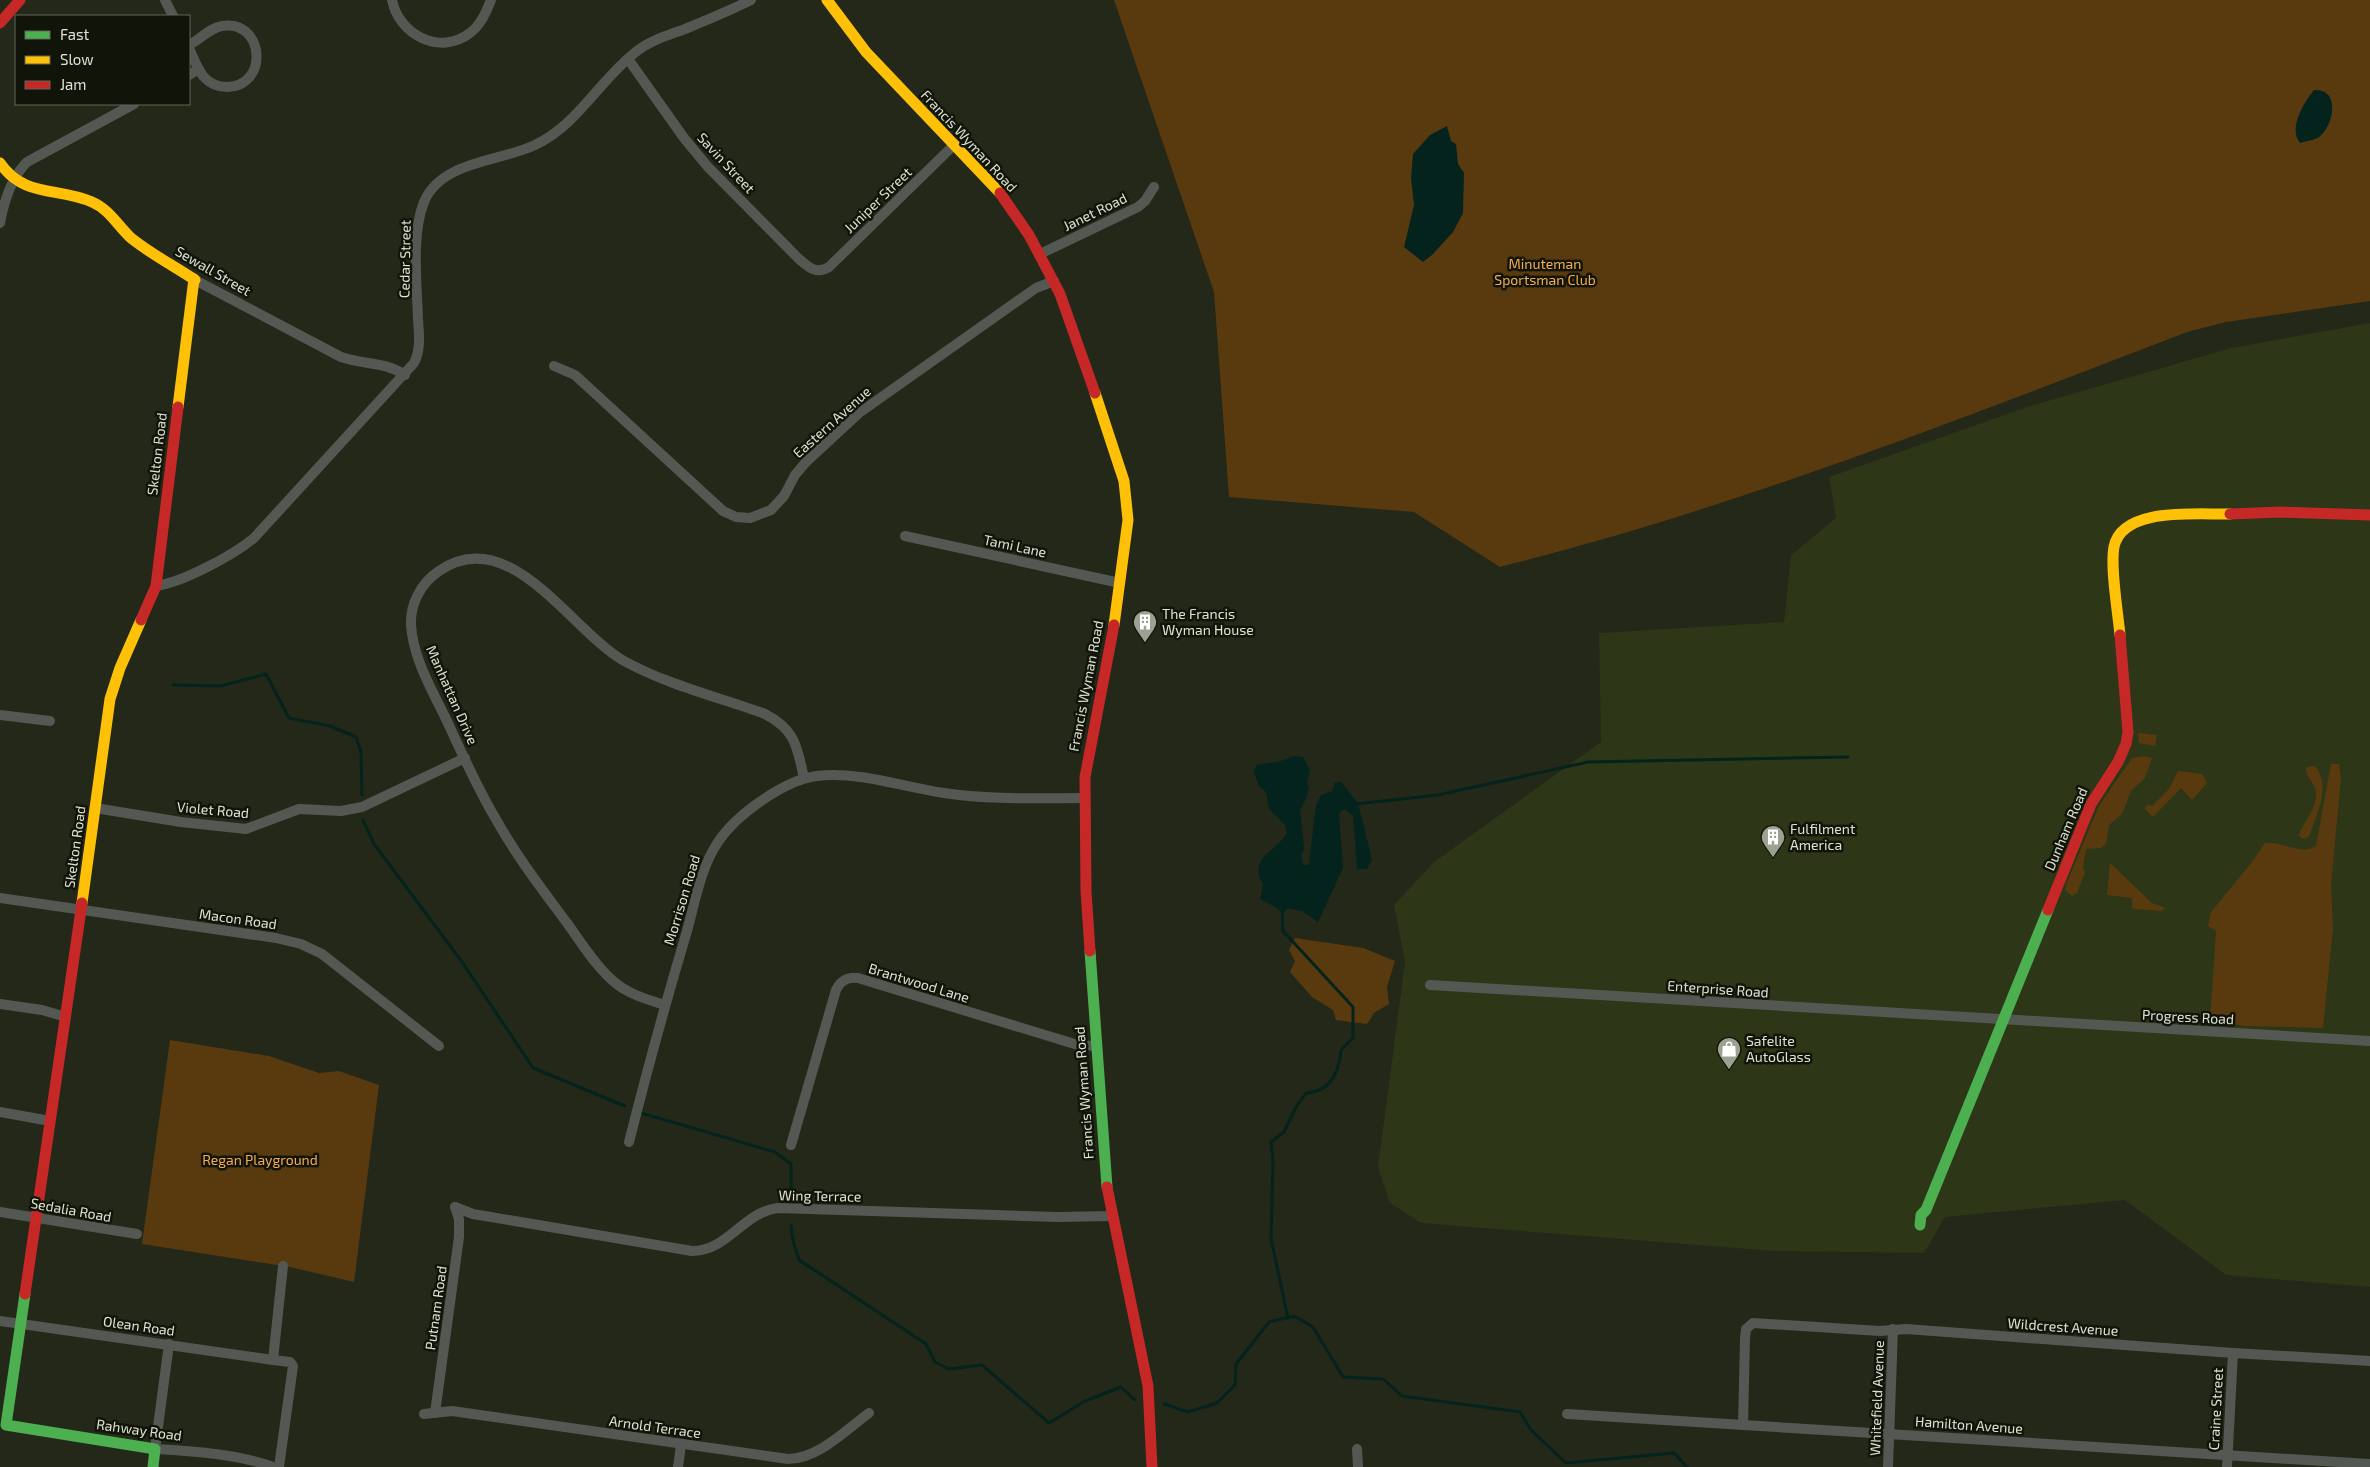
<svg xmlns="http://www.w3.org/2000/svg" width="2370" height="1467" viewBox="0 0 2370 1467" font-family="'Exo 2',sans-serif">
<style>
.built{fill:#2d3616}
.green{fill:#593a0f}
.water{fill:#03231c}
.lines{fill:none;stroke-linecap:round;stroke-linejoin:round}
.stream{stroke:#03231c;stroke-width:3}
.street{stroke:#535853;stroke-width:10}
.fast{stroke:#4caf50;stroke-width:11}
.slow{stroke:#ffc107;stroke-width:11}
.jam{stroke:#c62828;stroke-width:11}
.labels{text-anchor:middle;stroke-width:5;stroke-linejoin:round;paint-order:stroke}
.street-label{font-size:14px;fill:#dde3d3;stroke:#111509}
.park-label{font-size:14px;fill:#f8ac52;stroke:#111509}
.poi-label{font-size:14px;fill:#dde3d3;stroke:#111509;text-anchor:start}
</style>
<rect width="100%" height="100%" fill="#232819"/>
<polygon class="built" points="2370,323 2370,1287 2226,1275 2125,1200 1945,1217 1924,1253 1774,1251 1421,1223 1390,1203 1378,1167 1405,962 1394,905 1434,862 1601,742 1599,633 1784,622 1791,555 1836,518 1829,477 2027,407 2231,348"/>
<g class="green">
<path d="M1114,0H2370V301L2226,322L2187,332C1961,419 1735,508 1500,567L1414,512L1229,497L1214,292Z"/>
<polygon points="2138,733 2157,735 2155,746 2139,743"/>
<polygon points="2144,756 2152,758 2145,778 2131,791 2122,814 2109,825 2106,844 2101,848 2086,849 2083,867 2085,872 2077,893 2072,896 2065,890 2067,882 2099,806 2132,758"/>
<path d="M2331,764H2339L2341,778L2331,884L2333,928L2323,1028L2244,1026L2210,1020L2216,931L2208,926L2211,912L2252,862L2265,843C2283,841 2299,856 2316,846Z"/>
<path d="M2315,766C2332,786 2316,815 2309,837L2302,839L2299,835C2304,821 2318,808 2316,791C2315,784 2307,778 2306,770L2307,767Z"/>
<polygon points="2178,771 2202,774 2207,783 2192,800 2181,788 2153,817 2145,809 2148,804 2152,806 2169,789"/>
<polygon points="2110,863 2152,903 2166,908 2160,911 2135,909 2132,908 2132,898 2107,895"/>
<polygon points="1295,938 1363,948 1395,961 1387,987 1389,1004 1374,1013 1367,1024 1336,1020 1333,1010 1312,997 1290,972 1295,961 1289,950"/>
<polygon points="170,1040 269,1056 319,1073 339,1071 379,1085 354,1282 290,1267 142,1244"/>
</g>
<g class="water">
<path d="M2314,90C2341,88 2334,126 2319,137C2315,140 2306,141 2300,143C2288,127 2304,103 2314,90Z"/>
<polygon points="1447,126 1451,141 1456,144 1458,164 1464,173 1463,213 1453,232 1432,255 1423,262 1404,247 1414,205 1411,178 1413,154 1430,135"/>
<path d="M1294,756L1303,757L1310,770L1307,781L1309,788L1307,796L1300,811L1304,849L1301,856L1304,865H1309L1316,805L1321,795L1332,791L1335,782H1341L1358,803L1372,860L1367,869H1357L1353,816L1345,809L1339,813L1343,868L1318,922L1302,911L1287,908L1283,915L1279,909L1260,899L1263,884C1247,858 1277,851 1287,833L1285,825L1269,809L1266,792L1259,786L1254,773L1256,765L1281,761Z"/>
</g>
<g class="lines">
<g class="stream">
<polyline points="173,685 221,686 266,674 289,718 330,726 356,737 361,752 362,795"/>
<polyline points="1356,804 1438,795 1588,762 1848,757"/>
<polyline points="363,820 374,844 462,962 533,1068 625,1106"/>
<path d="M1282,911L1283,931L1353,1007V1038L1341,1050C1339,1072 1331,1092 1306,1093L1296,1107L1284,1132L1271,1142L1273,1162L1271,1239L1288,1318"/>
<polyline points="641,1113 775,1152 791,1164 791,1201"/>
<polyline points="791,1225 793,1241 799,1260 926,1344 935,1362 949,1369 982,1365 1049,1423 1085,1401 1121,1387 1135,1400"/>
<polyline points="1164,1404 1188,1412 1217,1403 1235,1385 1236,1364 1269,1322 1294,1316 1313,1327 1343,1377 1383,1379 1402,1396 1520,1412 1531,1430 1566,1463 1674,1453 1687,1467"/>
</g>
<g class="street">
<polyline points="165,0 173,16"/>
<path d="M392,0C399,35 440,56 470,33C481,25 486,12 491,0"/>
<path d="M189,45C200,40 209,28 222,26C264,19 270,86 227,87C218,87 209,83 203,76C197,68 193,57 189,48"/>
<path d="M628,59L684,138L708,167L798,258C808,267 816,275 829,267L955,144"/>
<polyline points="189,75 199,69"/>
<path d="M0,223C4,201 11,178 27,162L134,104"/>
<polyline points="1040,254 1138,207 1145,201 1154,187"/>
<path d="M195,280L341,357C364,365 384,361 405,375"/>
<polyline points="554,366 575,375 723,511 736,517 750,518 771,510 784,496 795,475 806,462 859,413 1036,288 1054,281"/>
<polyline points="905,536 1120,583"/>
<path d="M156,586C183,582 232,556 254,538L414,363C421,350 419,334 418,319C417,285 411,234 424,202C441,161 499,162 535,145C578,125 600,79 637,51C651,40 669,35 685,29C707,20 729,11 751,0"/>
<polyline points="0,715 50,721"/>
<polyline points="95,808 181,822 246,829 299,809 341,811 362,807 465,758"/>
<polyline points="0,898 276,938 301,944 322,954 439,1046"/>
<polyline points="1430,985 2370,1041"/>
<polyline points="0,1004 42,1010 66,1017"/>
<path d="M665,1005C646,999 627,994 612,980C594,964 581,942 567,923C542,889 517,857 497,821C477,788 462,753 446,719C432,690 413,658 411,625C410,604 421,583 439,571C510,522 571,631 624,661C668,685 718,697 765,714C796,730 797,747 804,778"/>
<polyline points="0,1112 50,1121"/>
<path d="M629,1142C647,1071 666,1001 687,931C695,902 701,867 718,842C736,815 784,780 817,776C858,771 903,787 944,793C990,800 1037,798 1084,798"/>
<path d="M791,1145L836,990C841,980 848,977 858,978L1078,1045L1095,1046"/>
<path d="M455,1207L473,1214L692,1251C728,1251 743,1212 778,1208L1058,1217L1112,1216"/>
<polyline points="0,1212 137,1234"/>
<polyline points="0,1321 273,1360"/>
<path d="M169,1344L155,1449C192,1451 238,1454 273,1467"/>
<polyline points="435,1413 459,1237 459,1219 455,1207"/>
<path d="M424,1414L452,1411L788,1459C818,1459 846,1430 869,1413"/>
<polyline points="1567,1414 2370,1464"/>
<polyline points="1743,1425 1745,1338 1746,1329 1753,1323 1880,1331 1906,1329 2233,1353 2370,1361"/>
<polyline points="1357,1449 1358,1467"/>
<polyline points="279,1467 293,1366 290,1362 273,1360 283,1266"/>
<polyline points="678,1467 681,1445"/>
<polyline points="1888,1467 1893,1329"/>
<polyline points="2227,1467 2233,1353"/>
</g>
<g class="fast">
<polyline points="1090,951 1107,1187"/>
<polyline points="1920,1225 1921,1215 1926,1210 2048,910"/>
<polyline points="25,1294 6,1425 155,1449 153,1467"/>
</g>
<g class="slow">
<polyline points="827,0 866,52 1000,193"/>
<path d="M0,163C24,198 58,187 92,202C109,209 118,226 131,238C151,254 174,266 195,280"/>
<polyline points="1095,393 1124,481 1128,520 1114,625"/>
<polyline points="178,407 194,279"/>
<path d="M2120,635C2118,613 2110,567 2114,547C2122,506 2198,515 2230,514"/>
<polyline points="82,903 110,699 120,668 141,620"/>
</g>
<g class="jam">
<polyline points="0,23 20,0"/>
<polyline points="1000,193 1029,235 1060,294 1095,393"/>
<polyline points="2230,514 2281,512 2370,515"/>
<polyline points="141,620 156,586 178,407"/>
<polyline points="2048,910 2091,804 2118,762 2126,744 2128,732 2120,635"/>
<polyline points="1090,951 1086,891 1085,777 1114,625"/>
<polyline points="1107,1187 1148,1386 1152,1467"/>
<polyline points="25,1294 82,903"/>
</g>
</g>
<defs>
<g id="building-pin" transform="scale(1.25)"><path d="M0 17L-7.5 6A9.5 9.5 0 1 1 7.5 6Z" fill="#9ca292" stroke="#111509"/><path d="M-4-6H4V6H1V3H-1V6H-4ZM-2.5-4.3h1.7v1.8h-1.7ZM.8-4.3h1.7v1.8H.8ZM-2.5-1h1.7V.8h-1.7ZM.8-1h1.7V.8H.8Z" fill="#fff"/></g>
<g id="shop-pin" transform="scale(1.25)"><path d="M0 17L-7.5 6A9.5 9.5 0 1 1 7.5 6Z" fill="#9ca292" stroke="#111509"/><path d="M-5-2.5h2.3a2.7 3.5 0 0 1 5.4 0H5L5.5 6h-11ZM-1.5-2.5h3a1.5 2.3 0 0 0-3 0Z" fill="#fff"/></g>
</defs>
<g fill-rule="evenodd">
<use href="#building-pin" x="1145" y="622"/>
<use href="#building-pin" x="1773" y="837"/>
<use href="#shop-pin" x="1729" y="1049"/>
</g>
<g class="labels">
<g class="street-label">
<text transform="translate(969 141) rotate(47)" y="5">Francis Wyman Road</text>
<text transform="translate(726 163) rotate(47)" y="5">Savin Street</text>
<text transform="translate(878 200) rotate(-44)" y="5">Juniper Street</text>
<text transform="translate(1095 212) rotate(-26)" y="5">Janet Road</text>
<text transform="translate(405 259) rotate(-89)" y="5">Cedar Street</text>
<text transform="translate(213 271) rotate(30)" y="5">Sewall Street</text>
<text transform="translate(832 422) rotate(-42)" y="5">Eastern Avenue</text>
<text transform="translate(157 454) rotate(-83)" y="5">Skelton Road</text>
<text transform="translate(1015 546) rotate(12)" y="5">Tami Lane</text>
<text transform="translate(1086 686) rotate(-79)" y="5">Francis Wyman Road</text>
<text transform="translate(452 695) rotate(66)" y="5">Manhattan Drive</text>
<text transform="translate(213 810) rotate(5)" y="5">Violet Road</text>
<text transform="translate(2066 829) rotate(-67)" y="5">Dunham Road</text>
<text transform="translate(75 847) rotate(-82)" y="5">Skelton Road</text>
<text transform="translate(682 900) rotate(-73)" y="5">Morrison Road</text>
<text transform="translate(238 919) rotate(8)" y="5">Macon Road</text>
<text transform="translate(919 983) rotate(17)" y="5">Brantwood Lane</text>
<text transform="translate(1718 989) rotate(4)" y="5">Enterprise Road</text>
<text transform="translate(2188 1017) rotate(3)" y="5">Progress Road</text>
<text transform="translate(1084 1093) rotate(-94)" y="5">Francis Wyman Road</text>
<text transform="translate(820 1196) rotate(1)" y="5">Wing Terrace</text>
<text transform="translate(71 1210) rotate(10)" y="5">Sedalia Road</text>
<text transform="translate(436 1308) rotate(-82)" y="5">Putnam Road</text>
<text transform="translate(139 1326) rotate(8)" y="5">Olean Road</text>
<text transform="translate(2063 1327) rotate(4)" y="5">Wildcrest Avenue</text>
<text transform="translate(1877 1398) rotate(-88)" y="5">Whitefield Avenue</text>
<text transform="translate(2216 1409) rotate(-87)" y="5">Craine Street</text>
<text transform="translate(1969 1425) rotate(4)" y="5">Hamilton Avenue</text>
<text transform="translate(655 1427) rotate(8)" y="5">Arnold Terrace</text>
<text transform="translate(139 1430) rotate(8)" y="5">Rahway Road</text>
</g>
<g class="park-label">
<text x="1545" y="269">Minuteman<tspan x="1545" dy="16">Sportsman Club</tspan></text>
<text x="260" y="1165">Regan Playground</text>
</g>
<g class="poi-label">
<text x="1162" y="619">The Francis<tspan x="1162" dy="16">Wyman House</tspan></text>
<text x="1790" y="834">Fulfilment<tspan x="1790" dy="16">America</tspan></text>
<text x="1746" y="1046">Safelite<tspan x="1746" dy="16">AutoGlass</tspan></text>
</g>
</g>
<rect x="15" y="15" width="175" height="90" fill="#111509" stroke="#63675a"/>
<rect x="25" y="31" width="25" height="8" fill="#4caf50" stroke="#63675a"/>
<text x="60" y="40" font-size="15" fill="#dde3d3">Fast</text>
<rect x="25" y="56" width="25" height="8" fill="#ffc107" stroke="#63675a"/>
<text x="60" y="65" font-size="15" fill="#dde3d3">Slow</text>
<rect x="25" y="81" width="25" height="8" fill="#c62828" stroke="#63675a"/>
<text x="60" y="90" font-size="15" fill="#dde3d3">Jam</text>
</svg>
